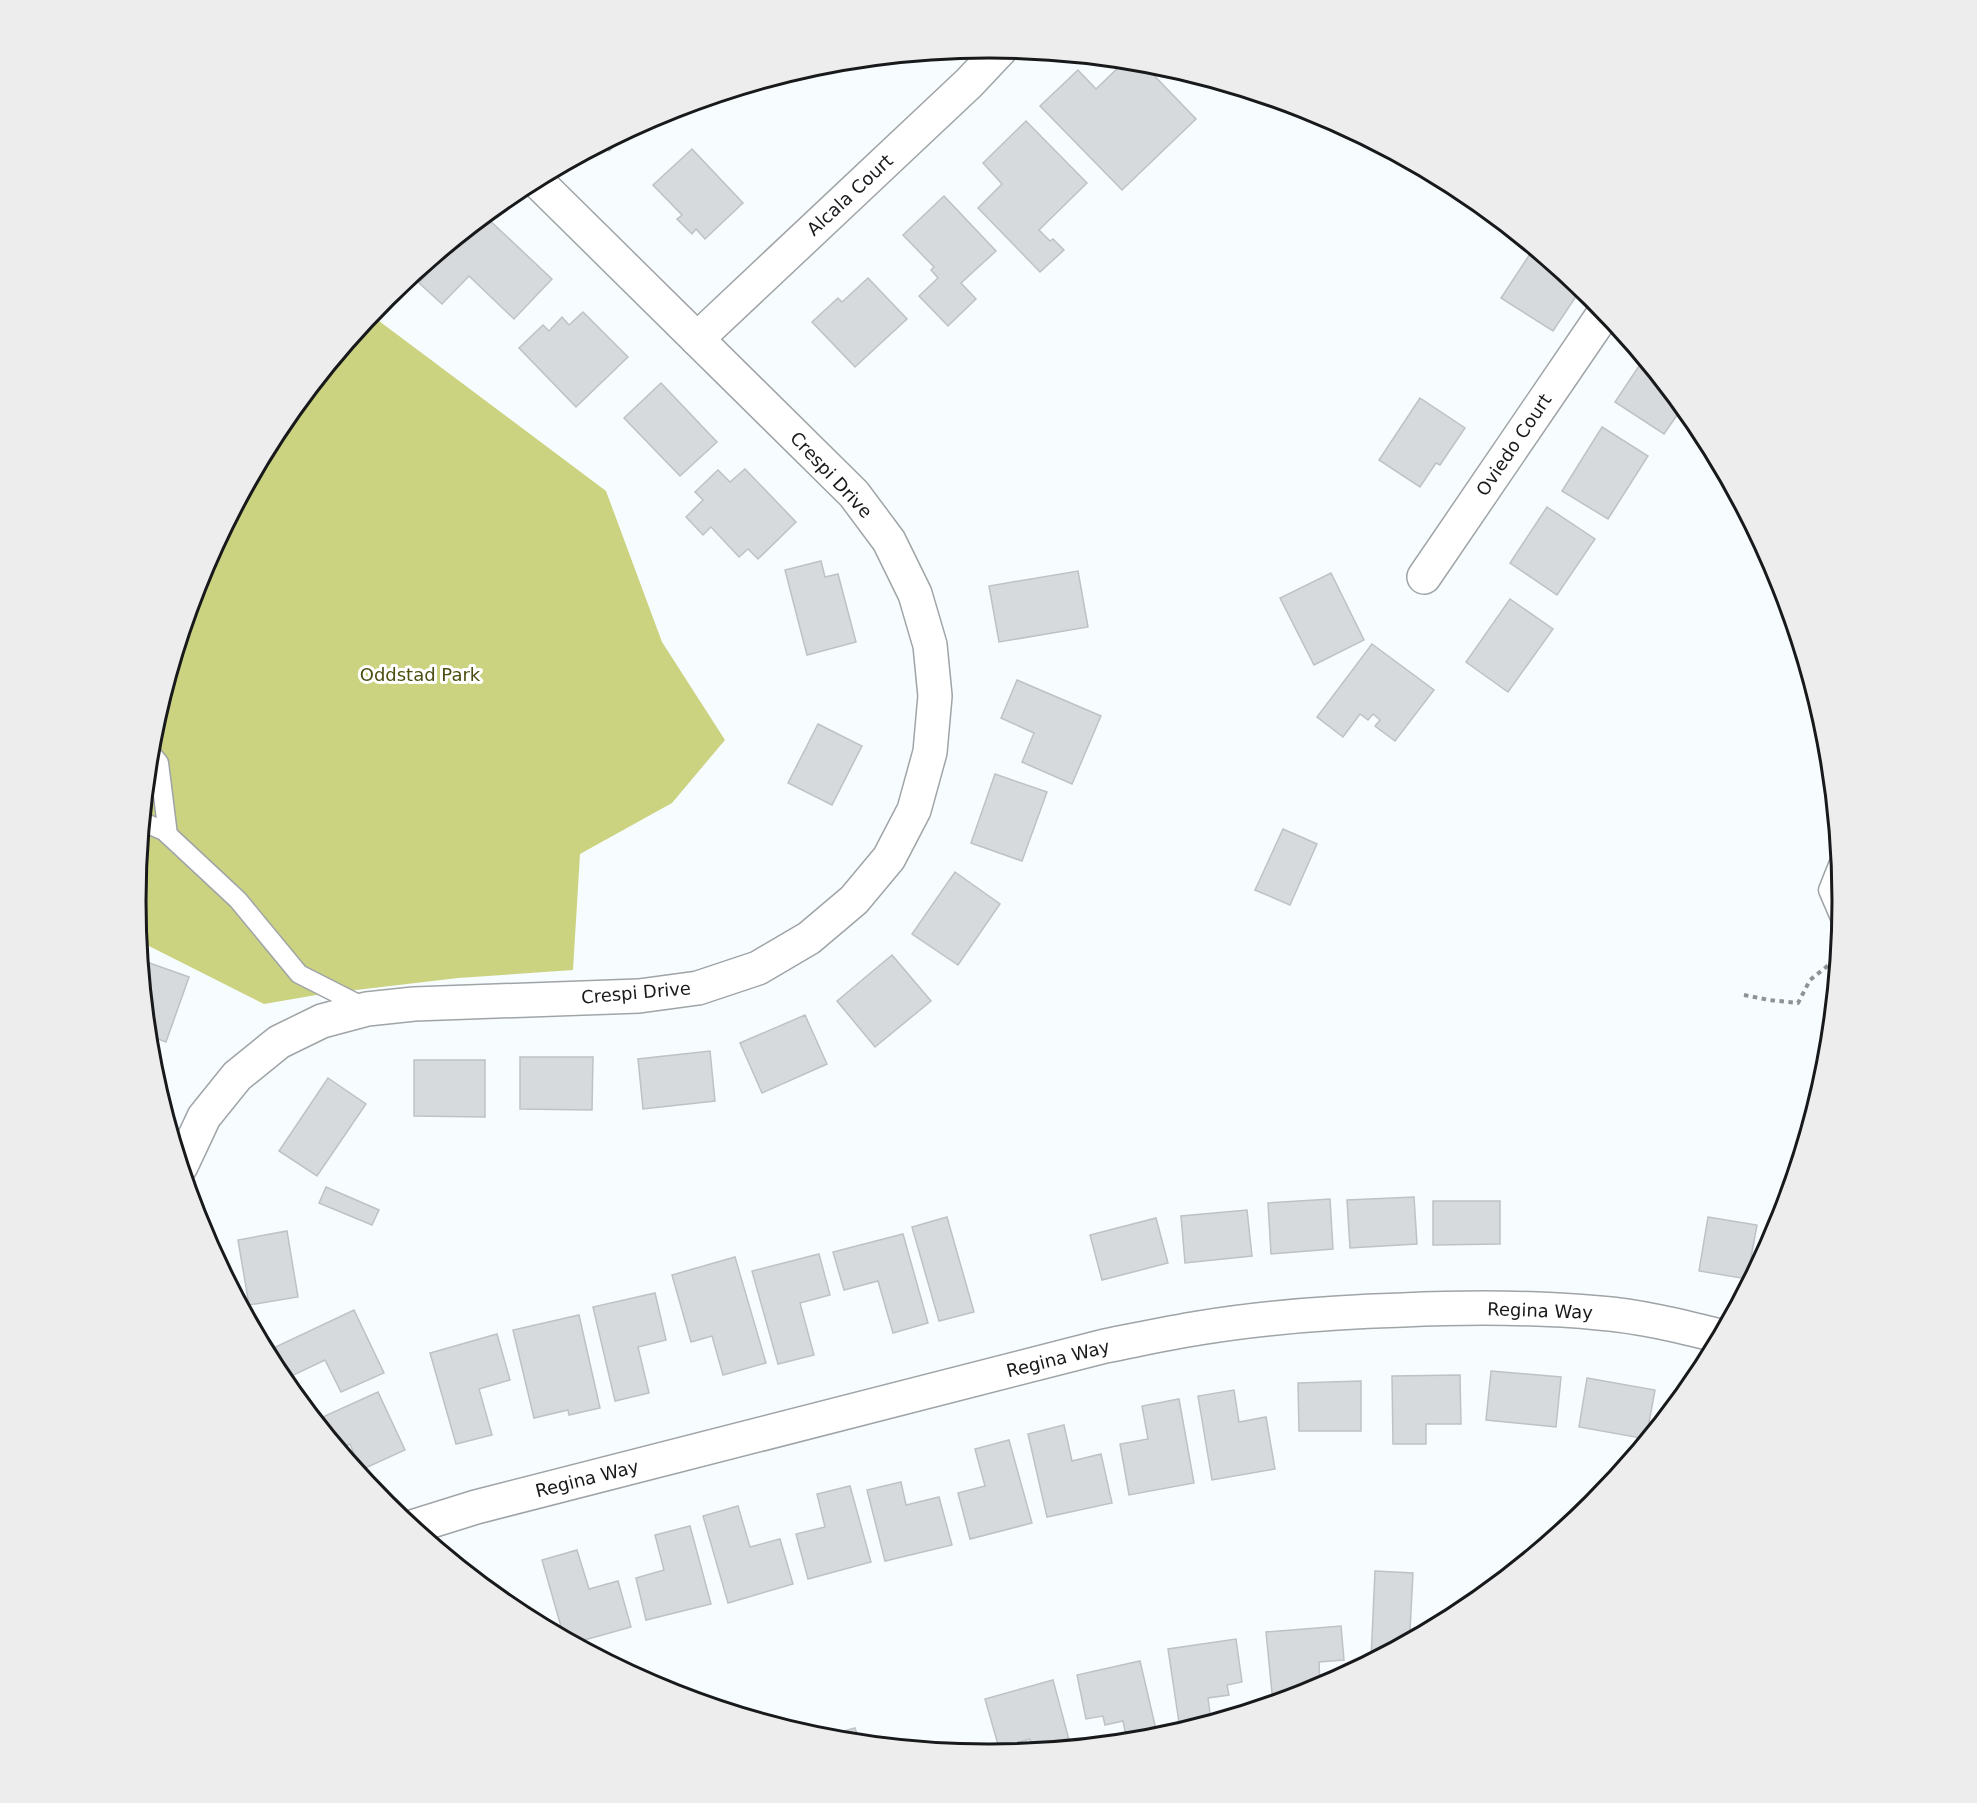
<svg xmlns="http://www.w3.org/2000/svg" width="1977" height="1803" viewBox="0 0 1977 1803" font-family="'DejaVu Sans',sans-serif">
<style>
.green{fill:#cbd280}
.building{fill:#d6dadd;stroke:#bec2c6;stroke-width:1.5}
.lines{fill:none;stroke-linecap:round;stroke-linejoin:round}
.lane-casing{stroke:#9fa4a7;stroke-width:21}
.street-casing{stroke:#9fa4a7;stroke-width:36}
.secondary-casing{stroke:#9fa4a7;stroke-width:36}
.path{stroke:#8f9295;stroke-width:4;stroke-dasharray:4.5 4.5;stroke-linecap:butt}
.lane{stroke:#fff;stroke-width:18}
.street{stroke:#fff;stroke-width:33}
.secondary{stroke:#fff;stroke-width:33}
.labels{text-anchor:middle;stroke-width:6;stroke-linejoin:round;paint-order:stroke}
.street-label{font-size:18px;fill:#18191b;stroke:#fff}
.park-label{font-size:18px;fill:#4b4e10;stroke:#fff}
.rim{fill:none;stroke:#18191b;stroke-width:3}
</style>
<rect width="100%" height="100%" fill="#f7fcff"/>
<polygon class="green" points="371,315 606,491 662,642 725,740 672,803 580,854 573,970 458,978 322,994 264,1004 139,941 135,901 151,735 200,575 279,427"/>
<g class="building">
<polygon points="1125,61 1142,63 1196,119 1122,190 1040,106 1078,70 1096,89"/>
<polygon points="1026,121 1087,183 1039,230 1050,241 1053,239 1064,250 1040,272 978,208 1002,184 983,163"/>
<polygon points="634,128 609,151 603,145"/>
<polygon points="692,149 743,203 705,239 696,229 692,234 677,219 682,215 653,185"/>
<polygon points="944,196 996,251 961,283 976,299 948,326 919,296 938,278 931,270 934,267 903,235"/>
<polygon points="485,216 552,279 514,319 469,276 442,304 419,283 473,226"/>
<polygon points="1530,254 1581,289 1553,331 1501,298"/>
<polygon points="868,278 907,319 855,367 812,322 838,298 842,302"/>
<polygon points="583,312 628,357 576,407 519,348 543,325 549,331 562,317 569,325"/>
<polygon points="1643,360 1682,408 1664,434 1615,402"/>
<polygon points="661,383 717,442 680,476 624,418"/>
<polygon points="1420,398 1465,428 1440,465 1436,463 1420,487 1379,460"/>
<polygon points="1602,427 1648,456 1608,519 1562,491"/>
<polygon points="745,469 796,522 758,559 748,549 739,557 711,527 703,535 686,517 703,500 695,492 718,470 730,482"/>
<polygon points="1547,507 1595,539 1557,595 1510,563"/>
<polygon points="821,561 825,577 838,574 856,642 807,655 785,570"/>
<polygon points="1078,571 1088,627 999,642 989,586"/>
<polygon points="1331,573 1364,640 1314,665 1280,598"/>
<polygon points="1510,599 1553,629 1508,692 1466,662"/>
<polygon points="1372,644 1434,690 1395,741 1375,726 1380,720 1373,714 1368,720 1360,714 1343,737 1317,717"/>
<polygon points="1017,680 1101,716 1072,784 1022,762 1034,733 1001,718"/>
<polygon points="818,724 862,746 832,805 788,783"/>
<polygon points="995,774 1047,792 1022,861 971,843"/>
<polygon points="1283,829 1317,844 1290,905 1255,890"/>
<polygon points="955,872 1000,904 958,965 912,934"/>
<polygon points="892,955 931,1001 875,1047 837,1001"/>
<polygon points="141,960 189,977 166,1042 148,1035"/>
<polygon points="805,1015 827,1064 762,1093 740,1043"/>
<polygon points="710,1051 715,1101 643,1109 638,1059"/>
<polygon points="520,1057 593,1057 592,1110 520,1109"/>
<polygon points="414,1060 485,1060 485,1117 414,1116"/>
<polygon points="328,1078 366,1104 317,1176 279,1151"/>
<polygon points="326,1187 379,1210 372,1225 319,1203"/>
<polygon points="1414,1197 1417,1244 1350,1248 1347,1200"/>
<polygon points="1330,1199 1333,1249 1271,1254 1268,1203"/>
<polygon points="1433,1201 1500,1201 1500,1244 1433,1245"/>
<polygon points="1247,1210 1252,1256 1185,1263 1181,1216"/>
<polygon points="947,1217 974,1312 939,1321 912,1227"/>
<polygon points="1708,1217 1757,1225 1747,1279 1699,1271"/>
<polygon points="1156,1218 1168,1263 1102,1280 1090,1235"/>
<polygon points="287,1231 298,1297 249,1305 238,1240"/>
<polygon points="903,1234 928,1323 893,1333 878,1281 844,1290 833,1252"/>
<polygon points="819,1254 830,1295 800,1303 814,1355 778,1364 752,1271"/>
<polygon points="735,1257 766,1363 723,1375 712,1336 691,1342 672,1275"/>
<polygon points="655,1293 666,1340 638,1347 649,1393 615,1401 593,1307"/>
<polygon points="354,1310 384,1373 341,1392 325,1360 283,1380 269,1350"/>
<polygon points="579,1315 600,1408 569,1415 568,1410 534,1418 513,1330"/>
<polygon points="497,1334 510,1380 479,1389 492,1435 456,1444 430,1353"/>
<polygon points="1491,1371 1561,1377 1556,1427 1486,1420"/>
<polygon points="1460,1375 1461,1424 1426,1424 1426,1444 1393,1444 1392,1376"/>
<polygon points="1587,1378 1655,1390 1646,1439 1579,1427"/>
<polygon points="1361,1381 1361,1431 1299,1431 1298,1383"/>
<polygon points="1234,1390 1239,1422 1266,1417 1275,1469 1212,1480 1198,1396"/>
<polygon points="378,1392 405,1450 361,1470 350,1444 339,1449 316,1420"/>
<polygon points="1179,1399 1194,1483 1129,1495 1120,1444 1148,1439 1142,1406"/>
<polygon points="1064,1425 1072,1461 1101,1454 1112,1503 1047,1517 1028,1434"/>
<polygon points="1009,1440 1032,1523 970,1539 958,1493 985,1486 975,1449"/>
<polygon points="901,1482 906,1505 939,1497 952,1545 885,1561 867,1490"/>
<polygon points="850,1486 871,1562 808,1579 796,1534 825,1527 817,1494"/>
<polygon points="738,1506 750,1547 780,1539 793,1584 728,1603 703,1516"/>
<polygon points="690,1526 711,1604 646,1620 636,1578 664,1570 655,1535"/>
<polygon points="577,1550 589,1589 618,1581 631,1627 574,1643 564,1637 542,1560"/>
<polygon points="1375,1571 1413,1573 1410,1631 1424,1632 1371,1660"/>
<polygon points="1341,1626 1344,1660 1319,1662 1320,1684 1315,1684 1316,1690 1273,1703 1266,1632"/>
<polygon points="1236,1639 1242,1682 1227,1685 1229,1695 1208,1698 1211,1721 1180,1729 1168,1649"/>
<polygon points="1140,1661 1158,1738 1127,1741 1123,1721 1105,1725 1103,1716 1086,1719 1077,1675"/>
<polygon points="1053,1680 1071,1747 1034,1751 1030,1739 999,1748 985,1699"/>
<polygon points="855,1728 860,1742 819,1738"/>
</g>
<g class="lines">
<g class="lane-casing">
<g id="lane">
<polyline points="150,752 159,763 168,835"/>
<polyline points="143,822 164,831 238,900 299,974 366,1008"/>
<polyline points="1838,865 1828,890 1840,918"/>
</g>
</g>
<g class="street-casing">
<g id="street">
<polyline points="697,339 969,83 1001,49"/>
<polyline points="1424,577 1604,313"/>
<path d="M412,1527L476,1507L1105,1346C1136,1340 1168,1333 1199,1328C1266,1317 1335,1312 1403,1310C1468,1307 1534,1307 1599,1313C1639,1316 1680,1326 1720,1336"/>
</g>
</g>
<g class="secondary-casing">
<polyline id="secondary" points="181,1166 204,1117 237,1076 279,1042 322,1021 367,1009 414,1004 639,996 698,988 758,968 809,938 854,900 889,858 914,810 930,752 935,696 930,645 915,594 889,541 854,494 536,180"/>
</g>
<polyline class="path" points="1744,995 1769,1000 1798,1003 1810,980 1836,959"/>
<use href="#lane" class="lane"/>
<use href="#street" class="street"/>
<use href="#secondary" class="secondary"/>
</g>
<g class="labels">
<g class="street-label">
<text transform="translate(850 195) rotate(-43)" y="6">Alcala Court</text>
<text transform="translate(1514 445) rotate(-56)" y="6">Oviedo Court</text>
<text transform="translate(831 475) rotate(47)" y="6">Crespi Drive</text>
<text transform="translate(636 993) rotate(-5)" y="6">Crespi Drive</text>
<text transform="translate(1540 1311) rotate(2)" y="6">Regina Way</text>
<text transform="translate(1058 1359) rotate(-14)" y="6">Regina Way</text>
<text transform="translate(587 1479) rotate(-14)" y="6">Regina Way</text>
</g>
<g class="park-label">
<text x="420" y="681">Oddstad Park</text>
</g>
</g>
<path d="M0 0H1977V1803H0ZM146 901a843 843 0 1 1 1686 0a843 843 0 1 1-1686 0Z" fill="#ededed" fill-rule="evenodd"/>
<path class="rim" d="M146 901a843 843 0 1 1 1686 0a843 843 0 1 1-1686 0Z"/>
</svg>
